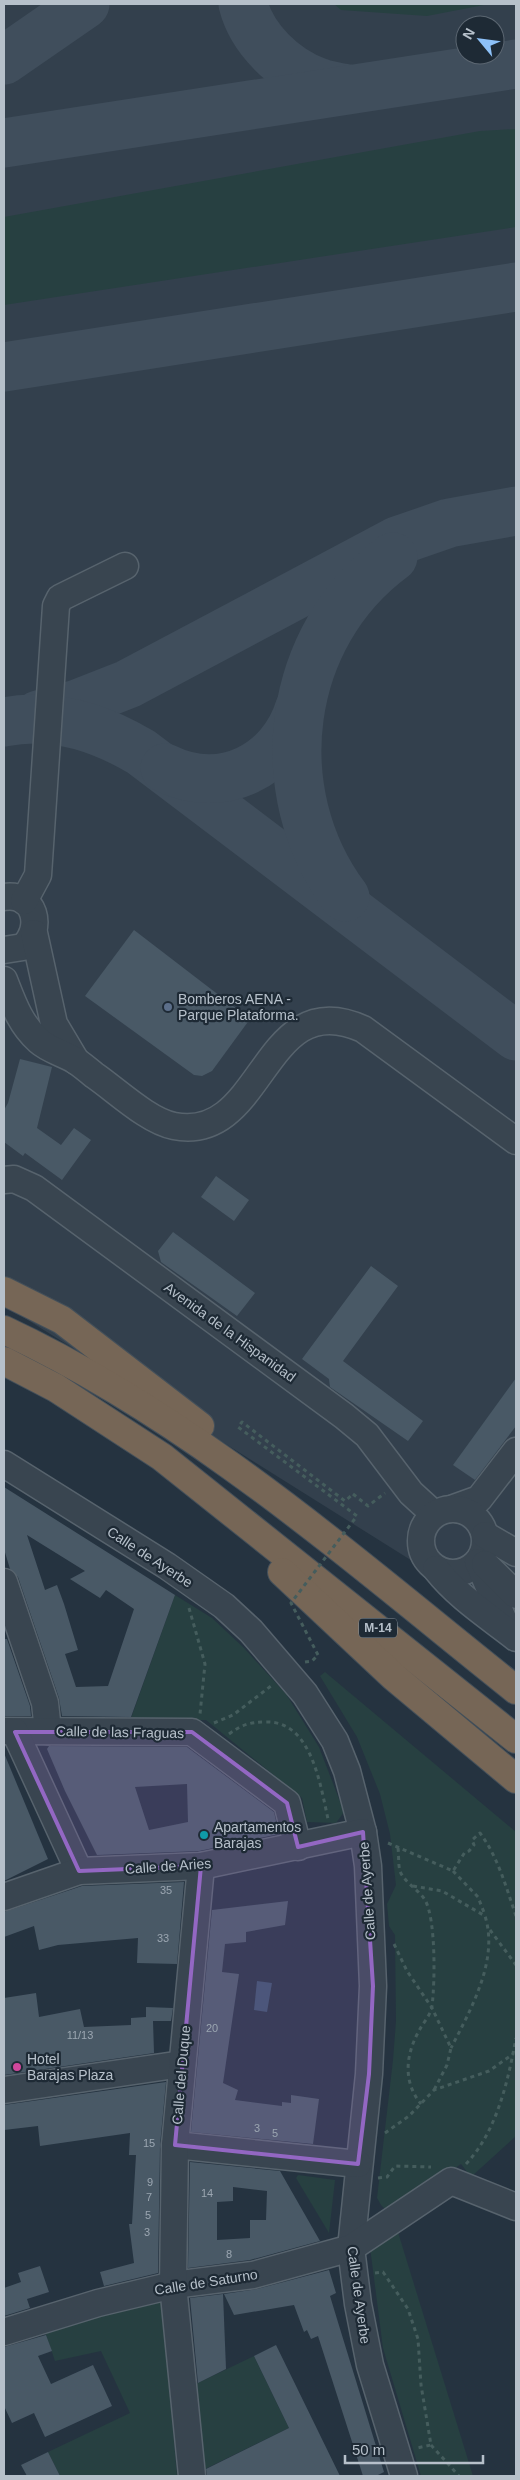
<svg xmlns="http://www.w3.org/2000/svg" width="520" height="2480" viewBox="0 0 520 2480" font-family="Arial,sans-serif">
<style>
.airport{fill:#33404d;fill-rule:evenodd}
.green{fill:#274041}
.water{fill:#3b5269}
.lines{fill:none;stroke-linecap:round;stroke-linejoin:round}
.taxiway{stroke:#404e5c;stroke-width:49}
.building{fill:#495966;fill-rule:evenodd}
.minor-casing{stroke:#57636d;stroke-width:29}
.highway-casing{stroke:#44505a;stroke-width:30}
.path{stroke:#455d5d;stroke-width:3;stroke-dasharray:4 4;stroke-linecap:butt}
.minor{stroke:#394550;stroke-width:26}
.highway{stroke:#766656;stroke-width:28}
.path-bridge{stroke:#455d5d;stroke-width:3;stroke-dasharray:4 4;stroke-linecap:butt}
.marked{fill:#9367c3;fill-opacity:0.2;stroke:#9367c3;stroke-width:4;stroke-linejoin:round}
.service-dot{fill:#5c6f8a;stroke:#1e2a35;stroke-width:2}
.culture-dot{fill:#0f9aa8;stroke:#1e2a35;stroke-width:2}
.hotel-dot{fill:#d1479c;stroke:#1e2a35;stroke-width:2}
.labels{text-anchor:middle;stroke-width:4.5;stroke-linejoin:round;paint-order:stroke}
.number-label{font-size:11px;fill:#9ba6b1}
.shield{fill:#1e2a35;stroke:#88939d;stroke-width:1}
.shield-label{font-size:12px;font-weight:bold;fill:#b6c0ca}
.poi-label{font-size:14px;fill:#b6c0ca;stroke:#1e2a35;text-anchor:start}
.street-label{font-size:14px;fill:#b6c0ca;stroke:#1e2a35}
</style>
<rect width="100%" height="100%" fill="#253340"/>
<path class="airport" d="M4,4H516V1626L4,1305ZM465,25H495V55H465Z"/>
<g class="green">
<polygon points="334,4 489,4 427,16 341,10"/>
<polygon points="516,129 516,227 4,305 4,217 480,131"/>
<polygon points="175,1595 212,1618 244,1648 286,1694 319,1747 344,1812 336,1823 307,1822 302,1798 206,1720 130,1721"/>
<polygon points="325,1672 516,1832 516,2136 471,2177 461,2164 403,2205 386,2210 381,2205 377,2198 393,2060 396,2021 395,1935 389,1926 387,1904 396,1885 390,1834 380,1794 357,1737 320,1676"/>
<polygon points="298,2175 335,2180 329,2233 296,2178"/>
<polygon points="397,2229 473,2476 421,2476 383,2348 370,2247"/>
<polygon points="161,2292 177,2476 60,2476 48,2452 130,2413 101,2351 55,2361 43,2326"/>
<polygon points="254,2356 289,2428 203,2470 196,2384"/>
</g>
<polygon class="water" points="257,1981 272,1983 267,2012 254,2010"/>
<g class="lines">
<g class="taxiway">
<path d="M243,4C252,39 284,70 318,82C327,86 338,87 348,89"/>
<polyline points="4,60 85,4"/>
<polyline points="4,143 516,64"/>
<polyline points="4,367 516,287"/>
<polyline points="38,715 77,704 128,684 397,541 449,523 516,511"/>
<path d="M4,722C53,712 99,727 141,752L516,1036"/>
<path d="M165,768C222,796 282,766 300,707"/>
<path d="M345,897C266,791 286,636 393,557"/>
</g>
</g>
<g class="building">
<polygon points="134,930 250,1019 212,1071 202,1076 194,1075 85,996"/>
<polygon points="20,1059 52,1067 37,1128 61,1145 74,1128 91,1140 62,1180 25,1153 23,1156 4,1142 4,1110 8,1103"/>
<polygon points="216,1176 249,1200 234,1221 201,1197"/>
<polygon points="173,1232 255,1293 237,1316 161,1262 158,1251"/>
<polygon points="371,1266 398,1286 343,1361 423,1421 408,1441 330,1387 329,1379 302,1359"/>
<polygon points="516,1378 516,1426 475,1480 453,1465"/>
<path d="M4,1487L175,1595L131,1717L62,1716L59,1698L18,1577L10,1569L4,1549ZM27,1535L85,1571L70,1579L100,1598L106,1590L134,1609L108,1686L76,1687L65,1654L78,1650L64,1604L57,1585L45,1590Z"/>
<polygon points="4,1639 7,1639 30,1706 31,1716 4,1716"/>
<path d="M49,1746L187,1747L274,1812L279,1834L199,1851L97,1855L65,1791L47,1749ZM187,1784L188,1822L149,1830L135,1787Z"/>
<polygon points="4,1753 48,1859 4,1881"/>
<polygon points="184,1882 177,1964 137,1963 138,1938 58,1945 39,1950 34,1926 4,1937 4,1912 82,1886"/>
<polygon points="288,1901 285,1925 246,1932 246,1942 225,1944 222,1972 239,1974 223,2083 238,2090 235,2100 282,2106 282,2102 291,2103 291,2095 319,2099 313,2144 191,2132 212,1910"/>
<polygon points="36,1993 39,2017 80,2009 84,2027 131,2025 131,2018 146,2017 146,2007 173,2008 171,2021 153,2021 154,2053 4,2075 4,1998"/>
<polygon points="166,2082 160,2145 158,2273 104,2286 100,2272 134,2263 129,2224 132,2224 136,2155 129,2155 130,2133 40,2146 38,2126 4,2130 4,2105"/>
<path d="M190,2162L280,2171L320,2241L250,2260L188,2268ZM233,2187L267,2191L266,2220H250V2238L217,2240V2202L233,2201Z"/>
<polygon points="40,2266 49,2292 27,2299 30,2308 4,2316 4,2288 21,2282 18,2273"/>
<polygon points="329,2270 336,2293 330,2296 337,2319 384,2472 376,2476 363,2476 318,2336 311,2339 307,2330 304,2332 294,2305 234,2315 224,2294 257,2289"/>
<polygon points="223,2294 226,2369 198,2383 190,2298"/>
<polygon points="46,2335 52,2351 38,2356 51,2384 93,2365 112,2406 45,2437 34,2413 12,2423 4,2406 4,2347"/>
<polygon points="276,2345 340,2476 207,2476 206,2469 289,2428 254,2356"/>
<polygon points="48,2452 60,2476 27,2476 21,2465"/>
</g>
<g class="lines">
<g class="minor-casing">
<g id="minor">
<path d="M4,897C35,892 44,928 23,947L4,950"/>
<polyline points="24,901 38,875 56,606 60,598 125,566"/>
<polyline points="34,933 54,1024 76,1061"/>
<path d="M4,980C13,1003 20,1024 39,1041C49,1050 65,1054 76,1061C82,1065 88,1070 94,1075C116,1090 148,1121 174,1126C265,1144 262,983 363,1029L516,1141"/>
<polyline points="4,1180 14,1179 34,1188 344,1416 367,1435 411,1493 434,1514"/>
<polyline points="4,1464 167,1566 224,1606 251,1631 305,1694 335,1741 347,1771 363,1832 368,1866 373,1986 369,2074 351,2248 358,2304 370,2365 404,2476"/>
<polyline points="454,1508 479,1499 516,1451"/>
<circle cx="453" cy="1541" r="32"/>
<polyline points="485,1535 516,1553"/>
<polyline points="478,1562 508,1630"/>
<polyline points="485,1564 516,1595"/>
<path d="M436,1569C458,1597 488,1616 516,1638"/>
<polyline points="4,1582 45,1703 48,1731"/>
<polyline points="4,1731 192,1732 287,1803 298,1847"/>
<polyline points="15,1732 79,1871"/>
<polyline points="4,1897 79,1871 201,1866 363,1832"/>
<polyline points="4,2090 182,2064"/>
<polyline points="175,2145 358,2164"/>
<polyline points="4,2332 98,2303 173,2285 253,2275 351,2248 451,2181 516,2207"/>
<polyline points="192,2476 173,2285 175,2145 201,1866"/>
</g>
</g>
<g class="highway-casing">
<g id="highway">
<polyline points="4,1291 62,1320 200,1426"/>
<path d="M4,1330C194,1419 353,1560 516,1690"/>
<polyline points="4,1361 56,1388 162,1457 516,1739"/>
<polyline points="282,1572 394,1677 516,1779"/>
</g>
</g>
<g class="path">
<polyline points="353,1494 368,1506 385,1493"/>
<polyline points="189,1608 205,1664 200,1714"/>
<polyline points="305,1662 312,1661 318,1655"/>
<polyline points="214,1723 233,1715 271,1686"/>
<path d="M229,1734C241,1725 250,1722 265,1722C311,1720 320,1783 328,1819"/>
<path d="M388,1843L453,1871L465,1852L469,1851L474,1845L472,1840L480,1833C498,1857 506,1887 516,1916"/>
<path d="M398,1848C399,1855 398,1864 400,1871C404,1882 419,1890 425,1900C436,1919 435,1983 432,2006C431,2014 424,2022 420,2029C406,2053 402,2081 421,2104"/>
<polyline points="453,1871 478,1897 485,1915"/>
<path d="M413,1886L442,1891L485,1916C499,1960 471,2009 451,2048"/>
<polyline points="490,1930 516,1965"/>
<polyline points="394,1944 407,1971 432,2008 451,2048 447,2065 434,2090"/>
<polyline points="385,2133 409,2116 434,2090 489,2071 513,2054"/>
<path d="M466,2164C497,2131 508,2081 516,2038"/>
<polyline points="378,2178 387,2177 395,2166 431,2167"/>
<polyline points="375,2273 383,2272 408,2309 418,2339 421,2385 431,2445 417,2448"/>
<polyline points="431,2445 459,2476"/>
</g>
<use href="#minor" class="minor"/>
<use href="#highway" class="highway"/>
<polyline class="path-bridge" points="318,1655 291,1603 357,1516 238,1427 242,1422 345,1501 353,1494"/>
</g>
<path class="marked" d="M15,1732H192L287,1803L298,1847L363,1832L373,1986L369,2074L358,2164L175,2145L201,1866L79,1871Z"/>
<circle class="service-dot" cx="168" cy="1007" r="5"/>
<circle class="culture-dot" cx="204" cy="1835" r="5"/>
<circle class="hotel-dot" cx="17" cy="2067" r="5"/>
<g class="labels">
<g class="number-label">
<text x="166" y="1894">35</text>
<text x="163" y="1942">33</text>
<text x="212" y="2032">20</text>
<text x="80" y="2039">11/13</text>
<text x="257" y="2132">3</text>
<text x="275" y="2137">5</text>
<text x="149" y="2147">15</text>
<text x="150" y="2186">9</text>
<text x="207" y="2197">14</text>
<text x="149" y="2201">7</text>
<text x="148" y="2219">5</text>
<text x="147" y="2236">3</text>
<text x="229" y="2258">8</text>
</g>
<rect class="shield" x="359" y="1618.5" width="38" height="19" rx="4"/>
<g class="shield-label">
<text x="378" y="1632">M-14</text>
</g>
<g class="poi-label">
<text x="178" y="1004">Bomberos AENA -<tspan x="178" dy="16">Parque Plataforma.</tspan></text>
<text x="214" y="1832">Apartamentos<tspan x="214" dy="16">Barajas</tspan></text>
<text x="27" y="2064">Hotel<tspan x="27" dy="16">Barajas Plaza</tspan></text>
</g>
<g class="street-label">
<text transform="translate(230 1332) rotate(36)" y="5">Avenida de la Hispanidad</text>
<text transform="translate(150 1557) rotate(33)" y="5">Calle de Ayerbe</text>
<text transform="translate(120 1732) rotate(1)" y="5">Calle de las Fraguas</text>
<text transform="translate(168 1866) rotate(-4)" y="5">Calle de Aries</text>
<text transform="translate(367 1891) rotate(-94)" y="5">Calle de Ayerbe</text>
<text transform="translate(181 2075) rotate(-85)" y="5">Calle del Duque</text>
<text transform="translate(206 2282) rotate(-9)" y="5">Calle de Saturno</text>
<text transform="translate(359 2295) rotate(82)" y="5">Calle de Ayerbe</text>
</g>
</g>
<rect width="520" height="2480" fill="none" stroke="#b6c0ca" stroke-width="10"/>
<g transform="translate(480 40) rotate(299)"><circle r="24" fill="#1e2a35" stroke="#5b6671"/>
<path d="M0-4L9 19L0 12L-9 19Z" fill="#8dc1f8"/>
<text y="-8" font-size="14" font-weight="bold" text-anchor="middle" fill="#b6c0ca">N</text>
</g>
<path d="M345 2455v8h138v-8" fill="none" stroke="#b6c0ca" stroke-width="2.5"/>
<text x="352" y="2455" font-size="15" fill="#b6c0ca" stroke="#1e2a35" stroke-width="4" paint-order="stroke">50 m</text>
</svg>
